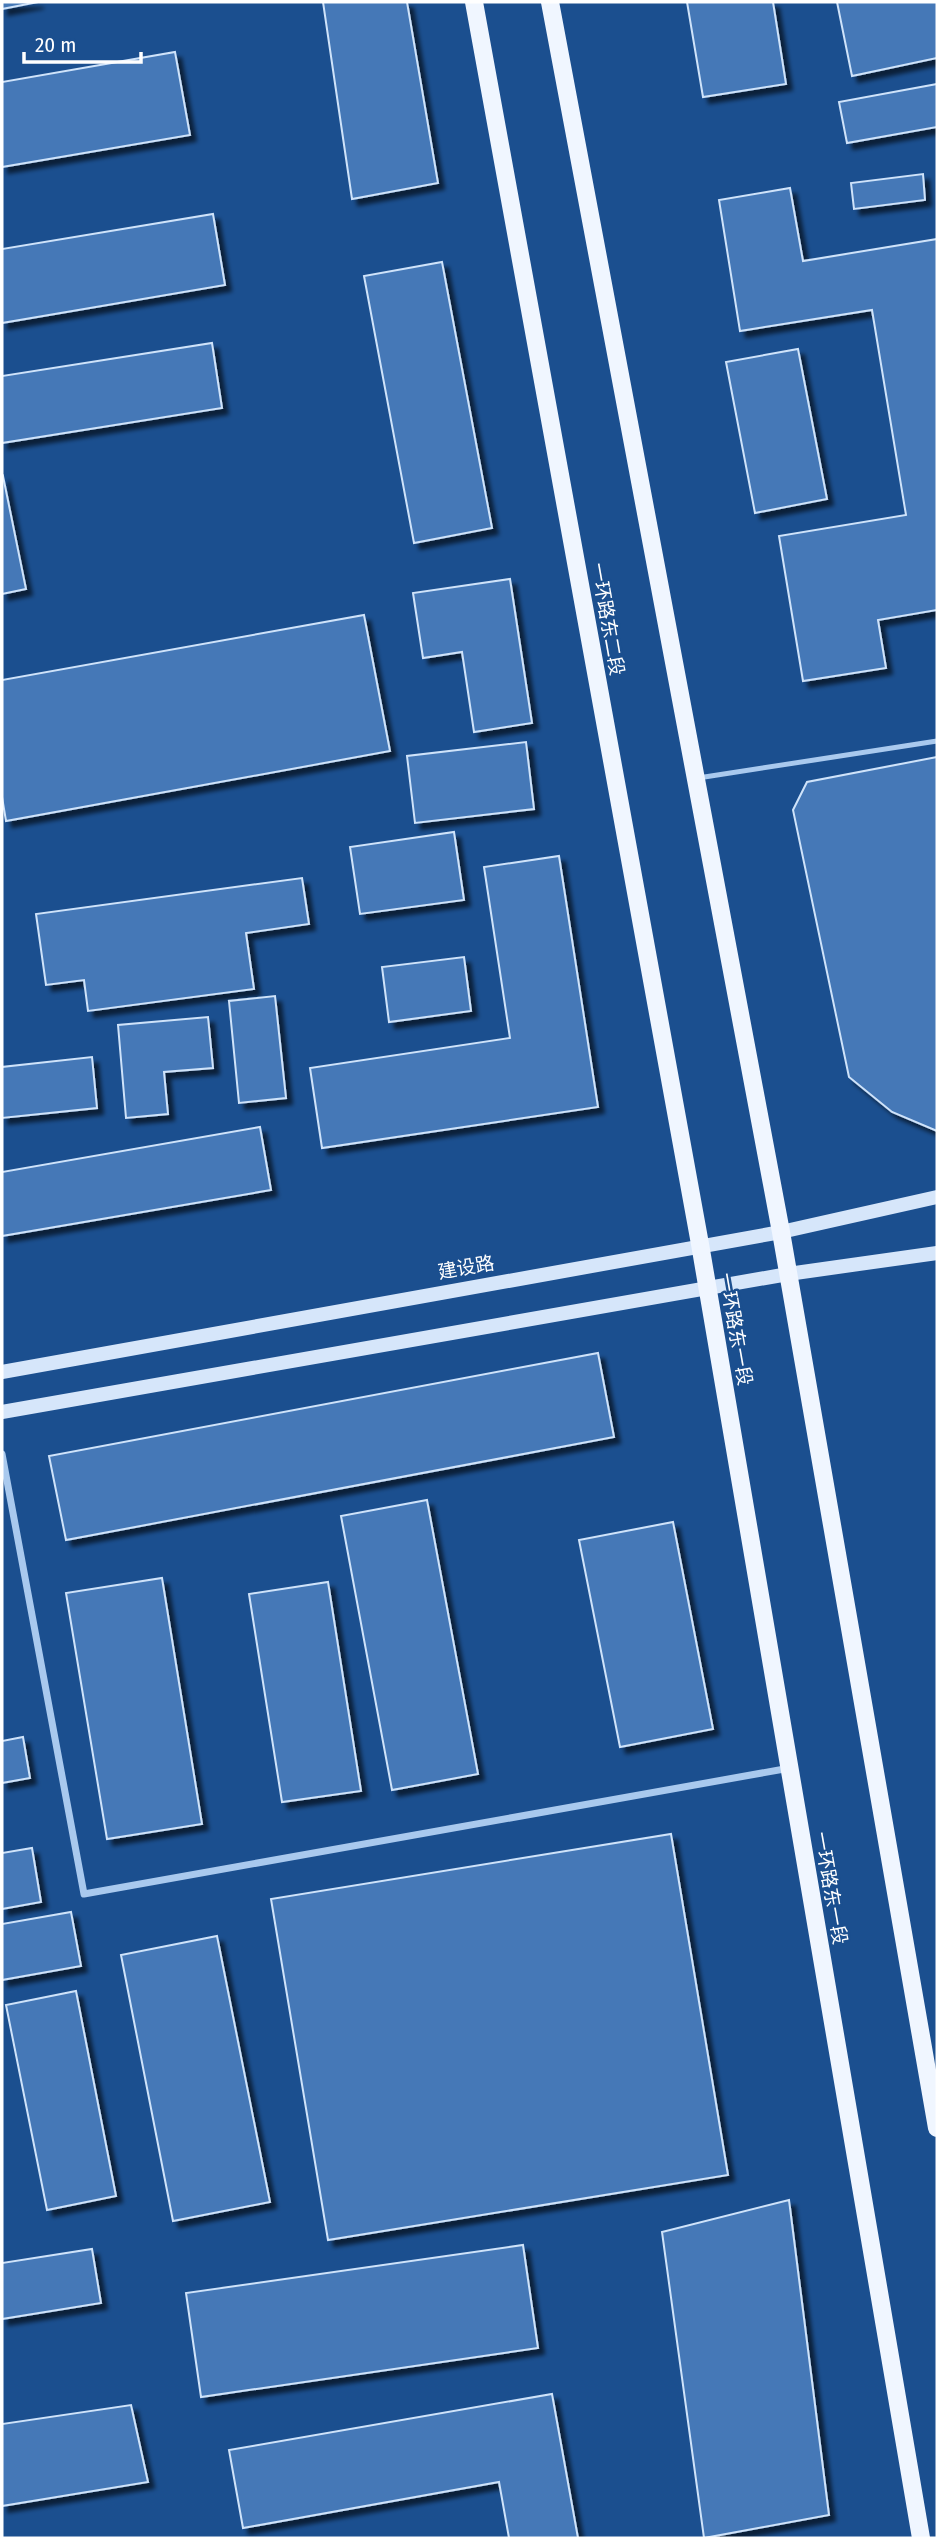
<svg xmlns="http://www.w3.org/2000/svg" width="939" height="2540" viewBox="0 0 939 2540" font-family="'Fira Sans Condensed','Noto Sans SC',sans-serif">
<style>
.building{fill:#4478b7;stroke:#cfe3fa;stroke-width:2;filter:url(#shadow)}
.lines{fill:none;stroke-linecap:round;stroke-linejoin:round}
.lane{stroke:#a9c9ee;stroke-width:5}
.street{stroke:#a9c9ee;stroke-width:7}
.secondary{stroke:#d6e6fa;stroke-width:14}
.primary{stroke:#f0f6ff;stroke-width:18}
.labels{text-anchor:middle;stroke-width:5;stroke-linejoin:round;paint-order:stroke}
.street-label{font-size:19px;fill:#fff;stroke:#1b4f8f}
</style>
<defs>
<filter id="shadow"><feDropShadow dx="6" dy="6" stdDeviation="2" flood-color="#0009"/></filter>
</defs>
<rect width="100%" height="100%" fill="#1b4f8f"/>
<g class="building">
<polygon points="2,2 38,2 2,9"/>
<polygon points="323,2 407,2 438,183 352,199"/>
<polygon points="687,2 773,2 786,84 703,97"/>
<polygon points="837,2 937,2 937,58 852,76"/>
<polygon points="175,52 190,135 2,167 2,82"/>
<polygon points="937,84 937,127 847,143 839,102"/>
<polygon points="923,174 925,200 854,209 851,183"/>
<polygon points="790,188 803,261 937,239 937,610 878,620 886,668 803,681 779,536 906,515 872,310 740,331 719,200"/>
<polygon points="213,214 225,285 2,323 2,249"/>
<polygon points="442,262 492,528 414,543 364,276"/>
<polygon points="212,343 222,408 2,443 2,376"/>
<polygon points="798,349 827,499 755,513 726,362"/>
<polygon points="3,476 26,589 2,594 2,477"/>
<polygon points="510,579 532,723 474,732 462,652 423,658 413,593"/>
<polygon points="364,615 390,751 6,821 2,797 2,680"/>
<polygon points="526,742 534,809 415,823 407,756"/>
<polygon points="937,757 937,1131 892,1112 849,1077 793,810 807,782"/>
<polygon points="454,832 464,900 360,914 350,847"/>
<polygon points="559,856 598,1107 322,1148 310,1068 510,1038 484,867"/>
<polygon points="302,878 309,924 246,933 254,989 88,1011 84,980 46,985 36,914"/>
<polygon points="464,957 471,1011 389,1022 382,967"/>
<polygon points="275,996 286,1098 239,1103 229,1001"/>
<polygon points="208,1017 213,1068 164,1072 168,1114 126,1118 118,1025"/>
<polygon points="92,1057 97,1108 2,1118 2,1067"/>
<polygon points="260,1127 271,1190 2,1236 2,1172"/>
<polygon points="598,1353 614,1437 66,1540 49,1456"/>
<polygon points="427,1500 478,1774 392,1790 341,1516"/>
<polygon points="673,1522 713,1729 620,1747 579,1540"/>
<polygon points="162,1578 202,1824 107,1839 66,1593"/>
<polygon points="328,1582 361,1791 282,1802 249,1594"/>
<polygon points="23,1737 30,1778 2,1783 2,1741"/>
<polygon points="671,1834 728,2175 328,2240 271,1899"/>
<polygon points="32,1848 41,1902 2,1909 2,1853"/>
<polygon points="71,1912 81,1966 2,1980 2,1924"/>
<polygon points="217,1936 270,2202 173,2221 121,1955"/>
<polygon points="76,1991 116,2196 47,2210 6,2005"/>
<polygon points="789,2200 829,2515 704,2538 662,2232"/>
<polygon points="523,2245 538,2348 201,2397 186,2293"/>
<polygon points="92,2249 101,2303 2,2319 2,2263"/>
<polygon points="552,2394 578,2538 509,2538 499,2482 243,2528 229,2450"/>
<polygon points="131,2405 148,2482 2,2506 2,2424"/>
</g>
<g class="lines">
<polyline class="lane" points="698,778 937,741"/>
<polyline class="street" points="2,1454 84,1894 790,1768"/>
<g class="secondary">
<polyline points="2,1372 781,1232 937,1197"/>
<polyline points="2,1412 788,1274 937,1253"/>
</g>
<g class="primary">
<polyline points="474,2 700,1244 921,2538"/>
<polyline points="550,2 781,1232 937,2128"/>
</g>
</g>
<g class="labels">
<g class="street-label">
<text transform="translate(608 619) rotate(80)" y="7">一环路东二段</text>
<text transform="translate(466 1267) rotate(-10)" y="7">建设路</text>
<text transform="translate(736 1329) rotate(80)" y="7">一环路东一段</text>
<text transform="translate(831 1888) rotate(80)" y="7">一环路东一段</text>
</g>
</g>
<rect width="939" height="2540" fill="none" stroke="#ffffff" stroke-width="7"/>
<path d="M24 52v10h117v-10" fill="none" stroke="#ffffff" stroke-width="3.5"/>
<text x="35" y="52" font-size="21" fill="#ffffff" stroke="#1b4f8f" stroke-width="5" paint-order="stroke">20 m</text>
</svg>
